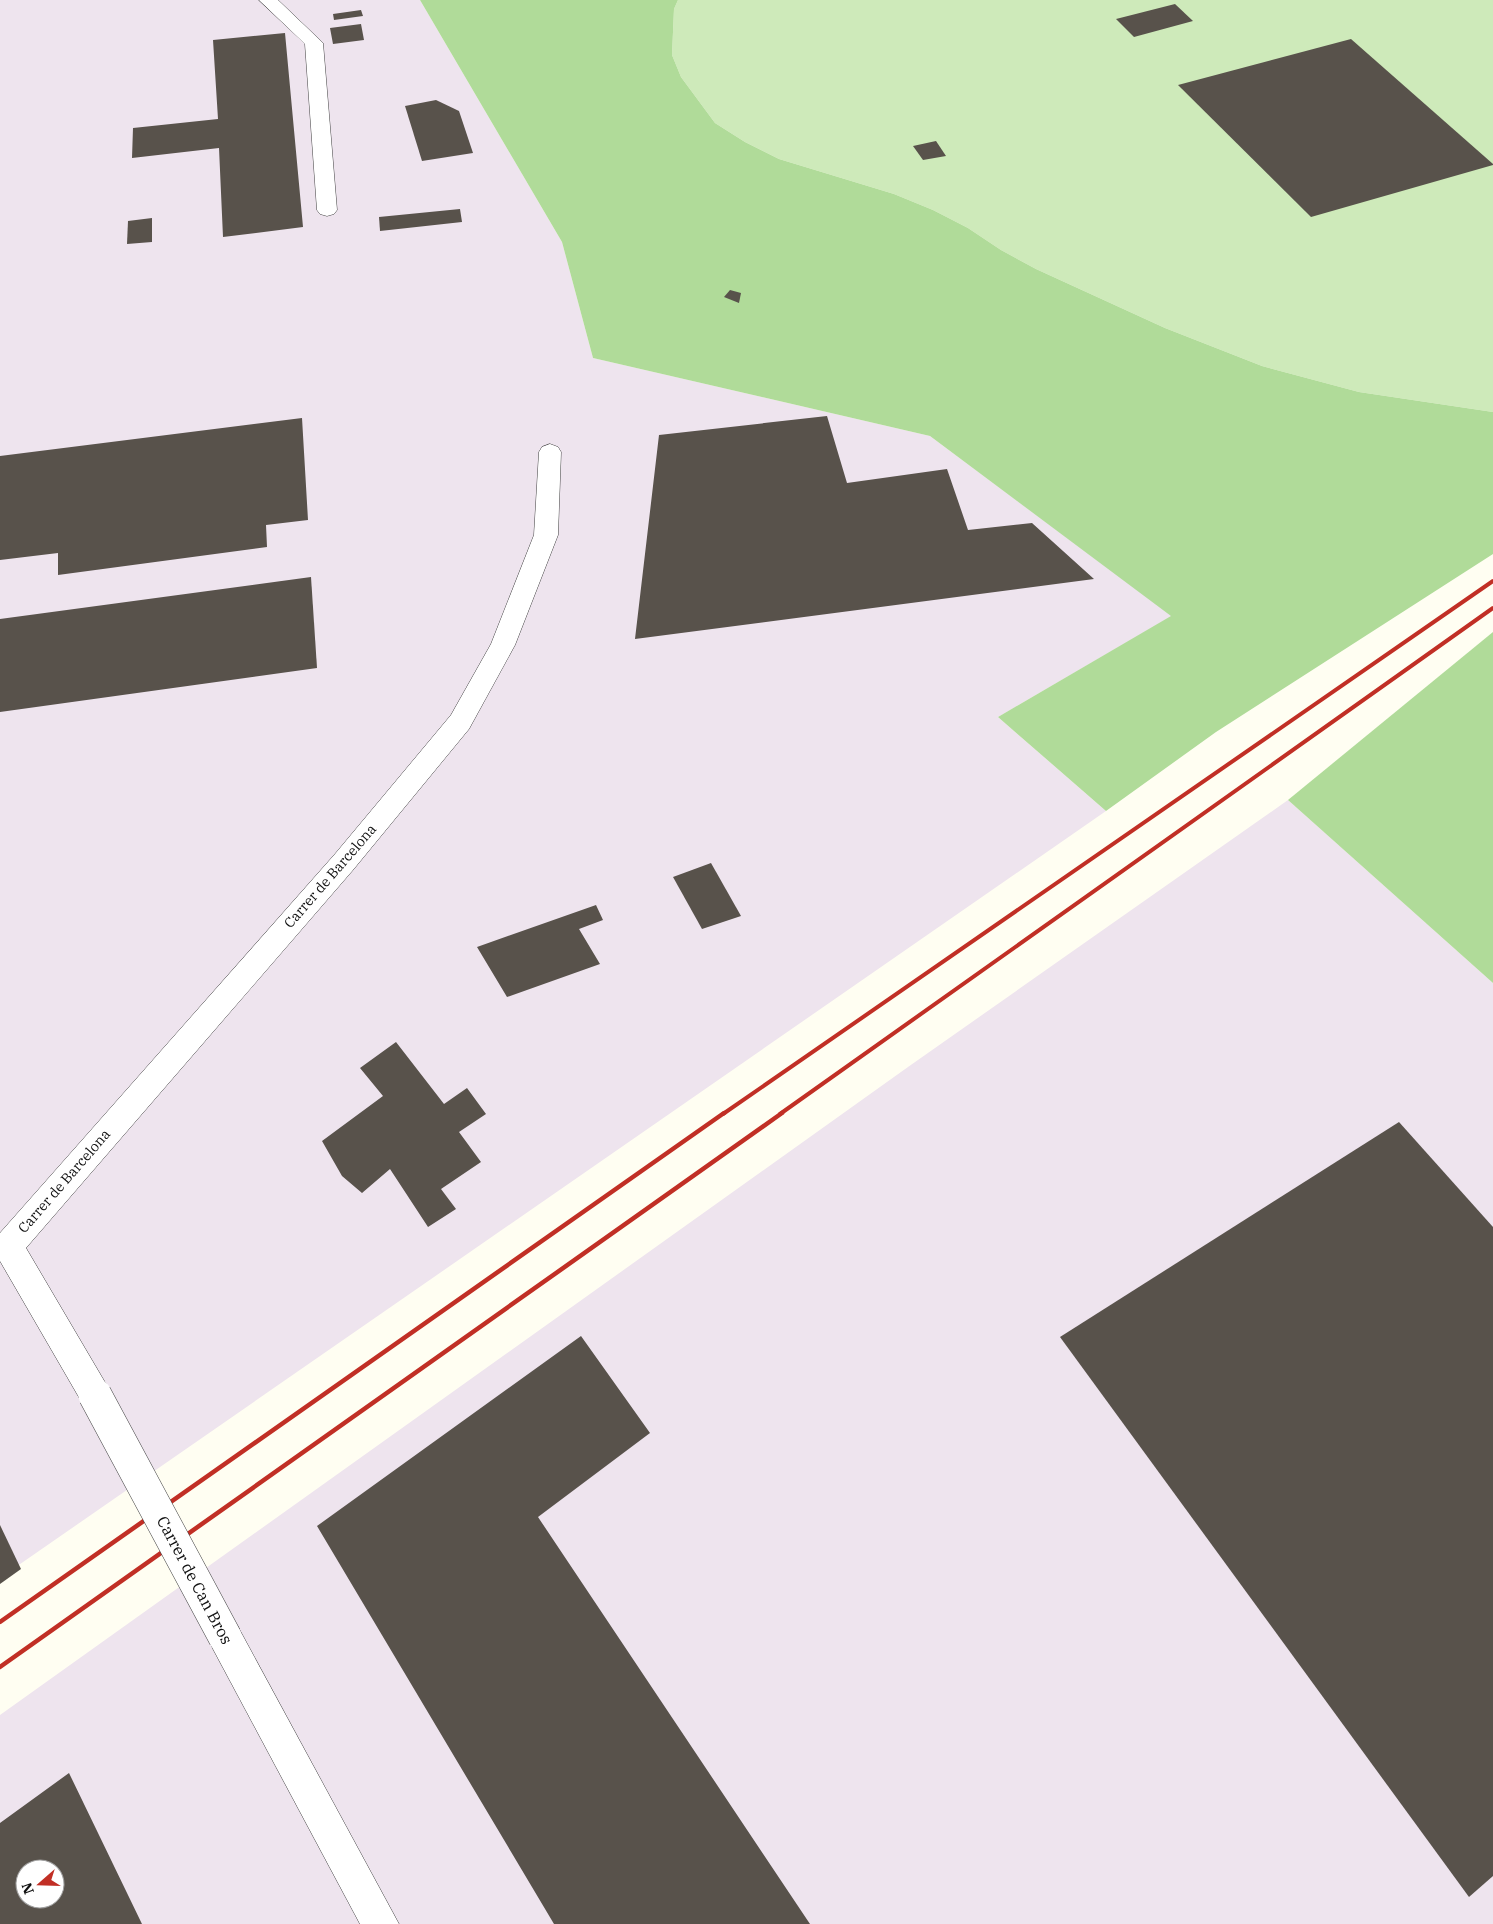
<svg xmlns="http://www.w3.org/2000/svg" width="1493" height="1924" viewBox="0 0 1493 1924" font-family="'IBM Plex Serif',serif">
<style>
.industrial{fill:#eee4ee;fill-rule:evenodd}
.green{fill:#ceeaba}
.forest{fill:#b0db99}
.building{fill:#58524b;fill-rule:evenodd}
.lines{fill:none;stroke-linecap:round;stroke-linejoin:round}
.minor-casing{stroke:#424242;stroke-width:1}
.minor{fill:#fff;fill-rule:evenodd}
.rail-far1{stroke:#c12f25;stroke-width:4}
.rail{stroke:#c12f25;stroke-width:4.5}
.minor-bridge-casing{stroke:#424242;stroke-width:34;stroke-linecap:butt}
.minor-bridge{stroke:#fff;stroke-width:33}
.labels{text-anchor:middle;stroke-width:5;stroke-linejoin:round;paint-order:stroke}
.street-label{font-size:14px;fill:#0f0f0f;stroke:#fff}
.near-street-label{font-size:16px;fill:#0f0f0f;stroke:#fff}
</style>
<rect width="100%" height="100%" fill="#fffef2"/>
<g class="industrial">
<polygon points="0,0 420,0 562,242 593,358 930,436 1172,616 998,717 1106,811 0,1578"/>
<path d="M1288,800L1493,983V1924H0V1715L908,1067ZM25,1869H55V1899H25Z"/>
</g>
<polygon class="green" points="678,0 1493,0 1493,412 1359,392 1262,366 1165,328 1036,269 1001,250 968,228 933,210 894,194 779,159 745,142 715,123 681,77 672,55 674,9"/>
<g class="forest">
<polygon points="420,0 678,0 674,9 672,55 681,77 715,123 745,142 779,159 894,194 933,210 968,228 1001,250 1036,269 1165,328 1262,366 1359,392 1493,412 1493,554 1216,732 1106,811 998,717 1171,616 930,436 593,358 562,242"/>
<polygon points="1493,632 1493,983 1288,800"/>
</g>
<g class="building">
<polygon points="1175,4 1193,21 1134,37 1116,19"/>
<polygon points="361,10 363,16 334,20 333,14"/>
<polygon points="361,24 364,40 333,44 330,28"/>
<polygon points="285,33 303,227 223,237 219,148 132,158 133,128 218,119 213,40"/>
<polygon points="1351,39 1493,164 1493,165 1311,217 1178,85"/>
<polygon points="436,100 459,111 473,153 422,161 405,106"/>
<polygon points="936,141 946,156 923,160 913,146"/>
<polygon points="460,209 462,222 380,231 379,217"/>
<polygon points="152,218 152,242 127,244 128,221"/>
<polygon points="730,290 741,293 739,303 724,297"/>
<polygon points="827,416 847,483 947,469 968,530 1032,523 1094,579 635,639 659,435"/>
<polygon points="302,418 308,520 266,525 267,547 58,575 58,553 0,560 0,456"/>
<polygon points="311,577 317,668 0,712 0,619"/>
<polygon points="711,863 741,916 702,929 673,877"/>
<polygon points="596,905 603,920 579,929 600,964 507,997 477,947"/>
<polygon points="396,1042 444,1104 467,1088 486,1114 459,1132 481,1162 441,1189 456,1209 428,1227 390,1169 362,1193 342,1176 322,1141 383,1096 360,1068"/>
<polygon points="1399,1122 1493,1227 1493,1876 1469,1897 1060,1337"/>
<polygon points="581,1336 650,1433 538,1517 810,1924 554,1924 317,1526"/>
<polygon points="0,1525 21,1569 0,1584"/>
<path d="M69,1773L142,1924H0V1823ZM25,1869H55V1899H25Z"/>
</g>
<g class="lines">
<g class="minor-casing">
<g id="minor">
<polygon points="259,0 278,0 323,43 337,210 334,214 327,216 320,214 317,210 305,44"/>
<polygon points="550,444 558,447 561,452 558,535 515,645 469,729 353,870 26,1248 106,1384 111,1395 106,1406 95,1411 84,1406 0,1261 0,1233 335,854 451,715 491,644 534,535 539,452 542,447"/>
<polygon points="225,1620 237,1625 399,1924 360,1924 213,1649 208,1637 213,1625"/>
</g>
</g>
<use href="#minor" class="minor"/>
<g class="rail-far1">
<polyline points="723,1114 1493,581"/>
<polyline points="780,1114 1493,608"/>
</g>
<g class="rail">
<polyline points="0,1622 724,1113"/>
<polyline points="0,1667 782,1113"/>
</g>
<g class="minor-bridge-casing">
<polyline id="minor-bridge" points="95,1395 225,1637"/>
</g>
<use href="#minor-bridge" class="minor-bridge"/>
</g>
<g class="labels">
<g class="street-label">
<text transform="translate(330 876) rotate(-49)" y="5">Carrer de Barcelona</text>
<text transform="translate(64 1181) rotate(-49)" y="5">Carrer de Barcelona</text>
</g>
<g class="near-street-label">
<text transform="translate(195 1580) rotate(62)" y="6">Carrer de Can Bros</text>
</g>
</g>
<g transform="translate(40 1884) rotate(250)"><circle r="24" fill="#ffffff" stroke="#9f9f9f"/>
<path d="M0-4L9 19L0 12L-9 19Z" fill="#c12f25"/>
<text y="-8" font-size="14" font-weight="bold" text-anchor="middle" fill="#0f0f0f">N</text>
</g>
</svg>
